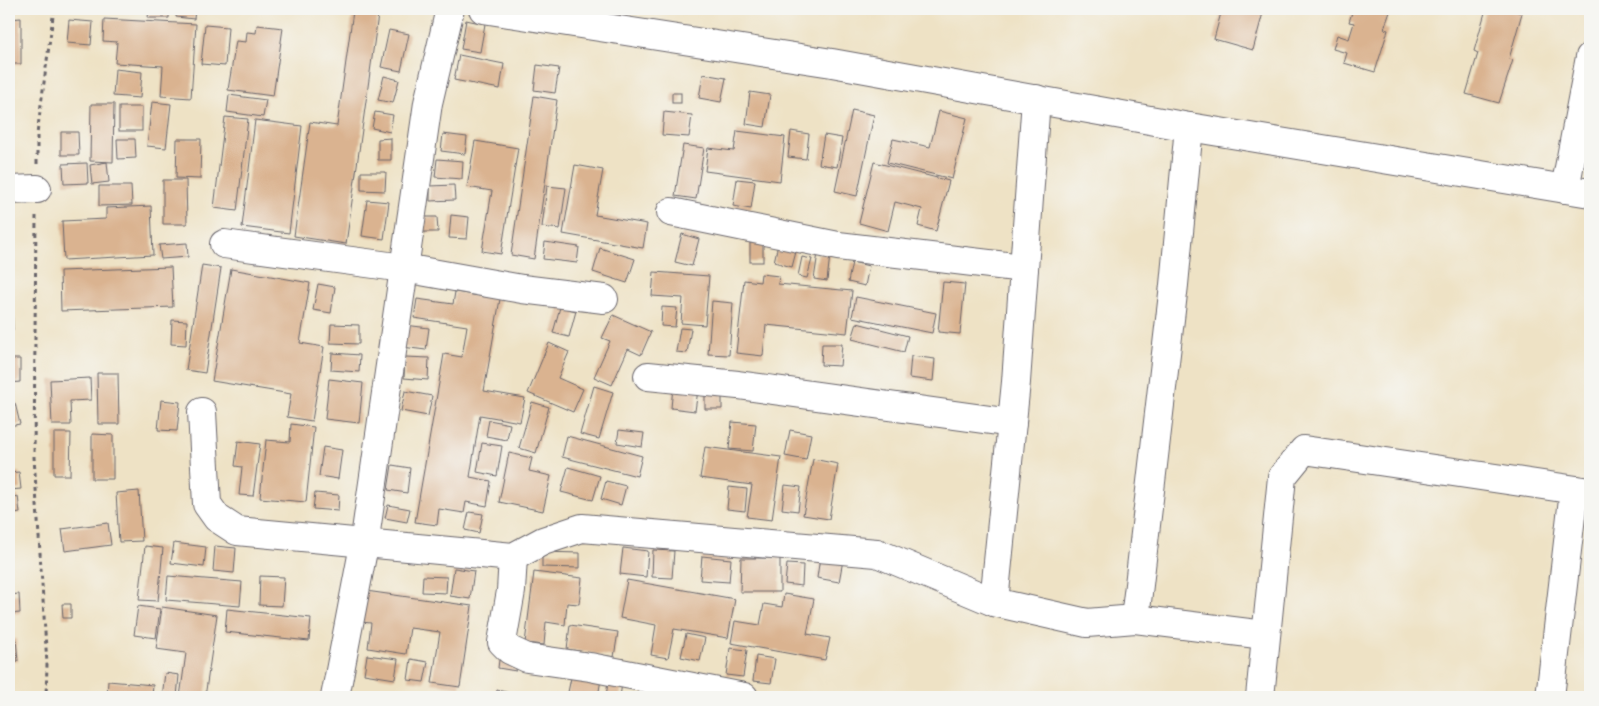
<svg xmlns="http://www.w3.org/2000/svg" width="1599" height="706" viewBox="0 0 1599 706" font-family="'IM FELL English',serif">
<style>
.building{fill:#dab390}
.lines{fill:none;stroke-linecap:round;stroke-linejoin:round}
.minor-casing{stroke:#69656b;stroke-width:30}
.path{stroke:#69656b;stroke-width:3;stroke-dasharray:4 4;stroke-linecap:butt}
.minor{stroke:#fff;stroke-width:28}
</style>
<rect width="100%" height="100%" fill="#f6f6f2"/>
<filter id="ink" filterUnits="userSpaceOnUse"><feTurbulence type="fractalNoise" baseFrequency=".02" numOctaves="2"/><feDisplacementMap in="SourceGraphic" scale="10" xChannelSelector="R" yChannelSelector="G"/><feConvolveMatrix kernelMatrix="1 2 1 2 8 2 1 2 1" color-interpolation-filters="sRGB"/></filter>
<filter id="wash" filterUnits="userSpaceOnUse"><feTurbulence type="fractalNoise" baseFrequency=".0096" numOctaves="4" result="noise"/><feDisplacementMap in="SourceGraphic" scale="20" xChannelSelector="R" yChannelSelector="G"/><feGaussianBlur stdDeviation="1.12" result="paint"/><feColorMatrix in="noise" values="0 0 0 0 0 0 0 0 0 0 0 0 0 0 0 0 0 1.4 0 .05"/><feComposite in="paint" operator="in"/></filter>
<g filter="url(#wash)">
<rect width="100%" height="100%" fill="#eee2c5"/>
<g id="blocks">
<g class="building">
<polygon points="149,9 169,9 169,18 148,18"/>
<polygon points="177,9 195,9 194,19 176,17"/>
<polygon points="1222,9 1264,9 1253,50 1214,39"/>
<polygon points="1353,9 1391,9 1384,29 1388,30 1375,72 1344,63 1347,53 1333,49 1337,35 1349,39 1354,23 1349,22"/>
<polygon points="1486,9 1507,9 1522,13 1509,59 1513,60 1499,103 1466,94 1478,53 1474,51"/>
<polygon points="353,11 378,15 346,244 294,236 310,122 337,126"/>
<polygon points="21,18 21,64 9,64 9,19"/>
<polygon points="104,19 196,24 191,98 161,96 163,66 115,63 117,42 103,41"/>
<polygon points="69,20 93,22 91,45 67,43"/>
<polygon points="466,20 485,24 480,52 461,49"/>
<polygon points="205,25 228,27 225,66 201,64"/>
<polygon points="257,25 283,28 273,96 228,90 236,41 246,42 247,32 256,33"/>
<polygon points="389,30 409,34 401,71 381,67"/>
<polygon points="459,55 504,64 500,89 454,80"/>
<polygon points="537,65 559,68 555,93 534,90"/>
<polygon points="115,69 142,72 140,98 113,96"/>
<polygon points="703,74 726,78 721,102 699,98"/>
<polygon points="384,76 399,80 393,103 378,100"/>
<polygon points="750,92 770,95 765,127 746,124"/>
<rect x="672" y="93" width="9" height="10"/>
<polygon points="229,95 266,100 263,117 227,112"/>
<polygon points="534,96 557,100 534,259 511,255"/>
<polygon points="152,102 171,104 166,148 147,146"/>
<polygon points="91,104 114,104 113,162 90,161"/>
<rect x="119" y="107" width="23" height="24"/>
<polygon points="852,110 874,115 857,196 835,191"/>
<polygon points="939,111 967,118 952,179 887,163 893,139 930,147"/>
<polygon points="375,112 393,115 390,132 372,128"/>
<polygon points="664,112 692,115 689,137 662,135"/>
<polygon points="225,117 248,119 237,211 214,208"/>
<polygon points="255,120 302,126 289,233 242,227"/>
<polygon points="737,131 785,137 780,181 705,171 708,148 734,151"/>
<polygon points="791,131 809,134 806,159 788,157"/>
<polygon points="61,132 78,132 79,155 61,155"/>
<polygon points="443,134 467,137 465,154 441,151"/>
<polygon points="824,135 842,138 837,167 819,164"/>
<polygon points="391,138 391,160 378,160 378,139"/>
<polygon points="117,139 135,139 136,158 118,159"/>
<polygon points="177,139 201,139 200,179 176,178"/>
<polygon points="475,141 518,148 501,254 482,251 492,191 467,187"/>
<polygon points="683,145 704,148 696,199 675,196"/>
<polygon points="437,159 463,161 462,179 435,177"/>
<polygon points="107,162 109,182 92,184 90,165"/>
<polygon points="874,162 949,181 936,231 918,226 922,209 895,202 888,231 859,223"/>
<polygon points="87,163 88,183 64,184 63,164"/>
<polygon points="575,165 603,170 595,215 647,224 643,248 563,234"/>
<polygon points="361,172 386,172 385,191 361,190"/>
<polygon points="737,179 755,181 751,209 733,206"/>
<polygon points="163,180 186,180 187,224 163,224"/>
<polygon points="454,185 455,200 430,201 430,186"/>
<polygon points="99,186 131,186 132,205 99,206"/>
<polygon points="547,186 566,188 560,229 542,227"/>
<polygon points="367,200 389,202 384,239 362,236"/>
<polygon points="151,206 153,255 64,260 62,221 106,219 106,208"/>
<polygon points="451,215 469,217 467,239 449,238"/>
<polygon points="423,217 437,217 438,232 423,232"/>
<polygon points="682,234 699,239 692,266 675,262"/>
<polygon points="545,242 579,247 577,263 543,259"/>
<polygon points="187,243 188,257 161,259 159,245"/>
<rect x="750" y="243" width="13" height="19"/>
<polygon points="778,244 797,248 792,267 774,262"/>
<polygon points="600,248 635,259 627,283 593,272"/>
<polygon points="818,253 830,255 827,281 814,279"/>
<rect x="9" y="257" width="3" height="33"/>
<polygon points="802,257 812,259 807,278 798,276"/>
<polygon points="852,262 869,266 865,286 848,282"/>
<polygon points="202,265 221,268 205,373 186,370"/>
<polygon points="171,267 173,307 61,311 60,271"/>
<polygon points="231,269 310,283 300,343 324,347 312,421 287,417 291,394 212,381"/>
<polygon points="654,272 709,276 705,325 681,323 683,298 652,296"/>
<polygon points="761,274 779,276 778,284 852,291 847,333 766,325 763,356 736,353 744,280 760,282"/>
<polygon points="943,282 965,284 960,334 938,332"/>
<polygon points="318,284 335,287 331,313 313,310"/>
<polygon points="455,292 500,299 484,391 525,398 520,422 480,415 470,477 491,481 487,506 466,502 464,513 439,509 437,525 415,522 444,354 462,357 467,326 414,318 417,299 453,304"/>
<polygon points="856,297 936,313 932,333 852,317"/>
<polygon points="9,300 12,300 13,330 9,330"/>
<polygon points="712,301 733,303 729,355 708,354"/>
<polygon points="560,307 576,311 569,337 553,333"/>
<polygon points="662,307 677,308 675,327 661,326"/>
<polygon points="613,315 651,332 641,355 628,349 612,385 594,377 610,341 602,338"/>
<polygon points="172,320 187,321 186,345 171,344"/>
<polygon points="857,323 908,336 904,352 852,339"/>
<polygon points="331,324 359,325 359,344 330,343"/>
<polygon points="405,325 429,328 426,350 402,347"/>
<polygon points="680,328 691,329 687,353 676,352"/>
<polygon points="549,343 569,352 558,378 583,389 573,412 528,393"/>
<polygon points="822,344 842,344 840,366 821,365"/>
<polygon points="332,353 360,355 359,372 331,370"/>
<polygon points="911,356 935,359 933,381 909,378"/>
<polygon points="405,357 429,358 428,380 404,378"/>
<polygon points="9,359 20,359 20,382 9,383"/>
<polygon points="97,373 118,373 119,424 98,424"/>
<polygon points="90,378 91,400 70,401 71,425 52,425 50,380"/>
<polygon points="329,379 363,383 359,423 325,419"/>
<polygon points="594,386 613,392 599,439 580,434"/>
<polygon points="673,387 698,390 695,411 671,408"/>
<polygon points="722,390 722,409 705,409 705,391"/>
<polygon points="405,391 432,396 428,416 401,411"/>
<polygon points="161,400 180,402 177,431 158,430"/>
<polygon points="532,402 549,407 536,453 519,448"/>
<polygon points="15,403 20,424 9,426 9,404"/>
<polygon points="489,420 510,424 507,440 486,436"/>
<polygon points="732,422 756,424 753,451 729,449"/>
<polygon points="291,424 314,427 306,502 260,498 266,440 290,442"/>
<polygon points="619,430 644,433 642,447 617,443"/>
<polygon points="790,430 811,434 806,460 785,456"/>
<polygon points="54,433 71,433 70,475 54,475"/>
<polygon points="92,434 113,435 113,479 92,479"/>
<polygon points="567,436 642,456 637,476 562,457"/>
<polygon points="238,441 260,444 253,496 239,495 242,467 235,466"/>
<polygon points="482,443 502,446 497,476 477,472"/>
<polygon points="323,447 342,450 338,479 319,476"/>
<polygon points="705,447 781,457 772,520 747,517 752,485 700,478"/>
<polygon points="509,453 532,458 529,471 551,476 543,511 499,502"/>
<polygon points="813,459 838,464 829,519 803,515"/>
<polygon points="392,465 410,468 407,493 388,490"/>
<polygon points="568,467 600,476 593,500 561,492"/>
<polygon points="19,472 21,489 9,490 9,473"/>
<polygon points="606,481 626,486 621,505 601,499"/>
<polygon points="785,485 801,487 798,511 782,509"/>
<polygon points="729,487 747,489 745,511 727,509"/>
<polygon points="139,491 142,541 119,542 116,493"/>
<polygon points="315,493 339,495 338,511 313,509"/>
<polygon points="18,496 20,513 9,515 9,498"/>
<polygon points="388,505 410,509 407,522 385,518"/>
<polygon points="469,512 483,514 479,533 465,530"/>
<polygon points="108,523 111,545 65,551 62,529"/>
<polygon points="174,543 206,547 204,567 171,563"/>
<polygon points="145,546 163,548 158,601 139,600"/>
<polygon points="215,546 236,548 234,573 213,571"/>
<polygon points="623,548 648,551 646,577 620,574"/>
<polygon points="653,550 674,551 672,578 652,577"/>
<polygon points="542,552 580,553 580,568 542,567"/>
<polygon points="702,556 731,559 729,582 700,580"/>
<polygon points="820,557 843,560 839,582 817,578"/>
<polygon points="741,558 780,558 780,592 740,592"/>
<polygon points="787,564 803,565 802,586 785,584"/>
<polygon points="454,568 474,571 470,599 450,596"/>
<polygon points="534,572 582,578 579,604 567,603 565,625 546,622 544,645 525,643"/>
<polygon points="168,576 242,582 240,606 166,600"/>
<polygon points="260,576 284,577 282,606 259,605"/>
<polygon points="423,576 447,577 446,593 422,592"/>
<polygon points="627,580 735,599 728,638 674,629 668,658 651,655 656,625 620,618"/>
<polygon points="366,591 472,606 460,687 432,683 440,632 410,628 406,654 368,648 371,623 361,622"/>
<polygon points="19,594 20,613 9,614 9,595"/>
<polygon points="784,594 814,599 807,634 830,638 825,660 731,643 735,621 760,625 764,604 782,607"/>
<polygon points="62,604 71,604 71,618 63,618"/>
<polygon points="138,606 160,609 156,638 134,635"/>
<polygon points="162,607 217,615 205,697 180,697 186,653 156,649"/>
<polygon points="227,609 311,618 309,641 225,632"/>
<polygon points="570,625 618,632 614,657 567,649"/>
<polygon points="686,634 705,638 700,661 681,657"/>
<polygon points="9,639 16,639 18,661 9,662"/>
<polygon points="730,648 747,650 743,677 726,675"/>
<polygon points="367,655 398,659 395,679 364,674"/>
<polygon points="756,656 775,659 771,683 753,681"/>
<polygon points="411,659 428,662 424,682 408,680"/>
<polygon points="499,660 517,662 516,671 498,668"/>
<polygon points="165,673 179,675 177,697 162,697"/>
<polygon points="572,673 601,679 598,697 567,697"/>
<polygon points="108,681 153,685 152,697 107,697"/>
<polygon points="608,682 622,683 620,697 606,697"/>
<polygon points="497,690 510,693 509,697 496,697"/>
<polygon points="460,693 484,696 484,697 460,697"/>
<polygon points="80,695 93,696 93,697 80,697"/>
</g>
</g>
</g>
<g filter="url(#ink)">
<use href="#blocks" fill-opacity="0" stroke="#69656b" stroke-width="1"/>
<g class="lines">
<g class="minor-casing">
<g id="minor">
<polyline points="483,9 832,63 1189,127 1590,193"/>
<polyline points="1565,189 1590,57"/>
<polyline points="9,190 37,189"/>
<polyline points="671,212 838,246 1024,268"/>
<polyline points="224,244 404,268 522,289 604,299"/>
<polyline points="648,376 738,385 1012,423"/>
<polyline points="202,412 207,504 217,518 237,531 513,557 543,541 582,528 877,553 994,602 1087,623 1135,619 1265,635"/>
<polyline points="513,557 511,591 502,642 510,650 527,658 590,667 744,697"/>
<polyline points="994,602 1016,382 1036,99"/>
<polyline points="1135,619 1174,285 1189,127"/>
<polyline points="335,697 364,545 428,103 450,9"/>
<polyline points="1260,697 1282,477 1304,450 1590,492"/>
<polyline points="1550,697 1574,490"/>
</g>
</g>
<g class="path">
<polyline points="37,164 37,134 54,9"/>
<polyline points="36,216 34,457 47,664 46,697"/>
</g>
<use href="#minor" class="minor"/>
</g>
</g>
<rect width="1599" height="706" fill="none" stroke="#f6f6f2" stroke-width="30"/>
</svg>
